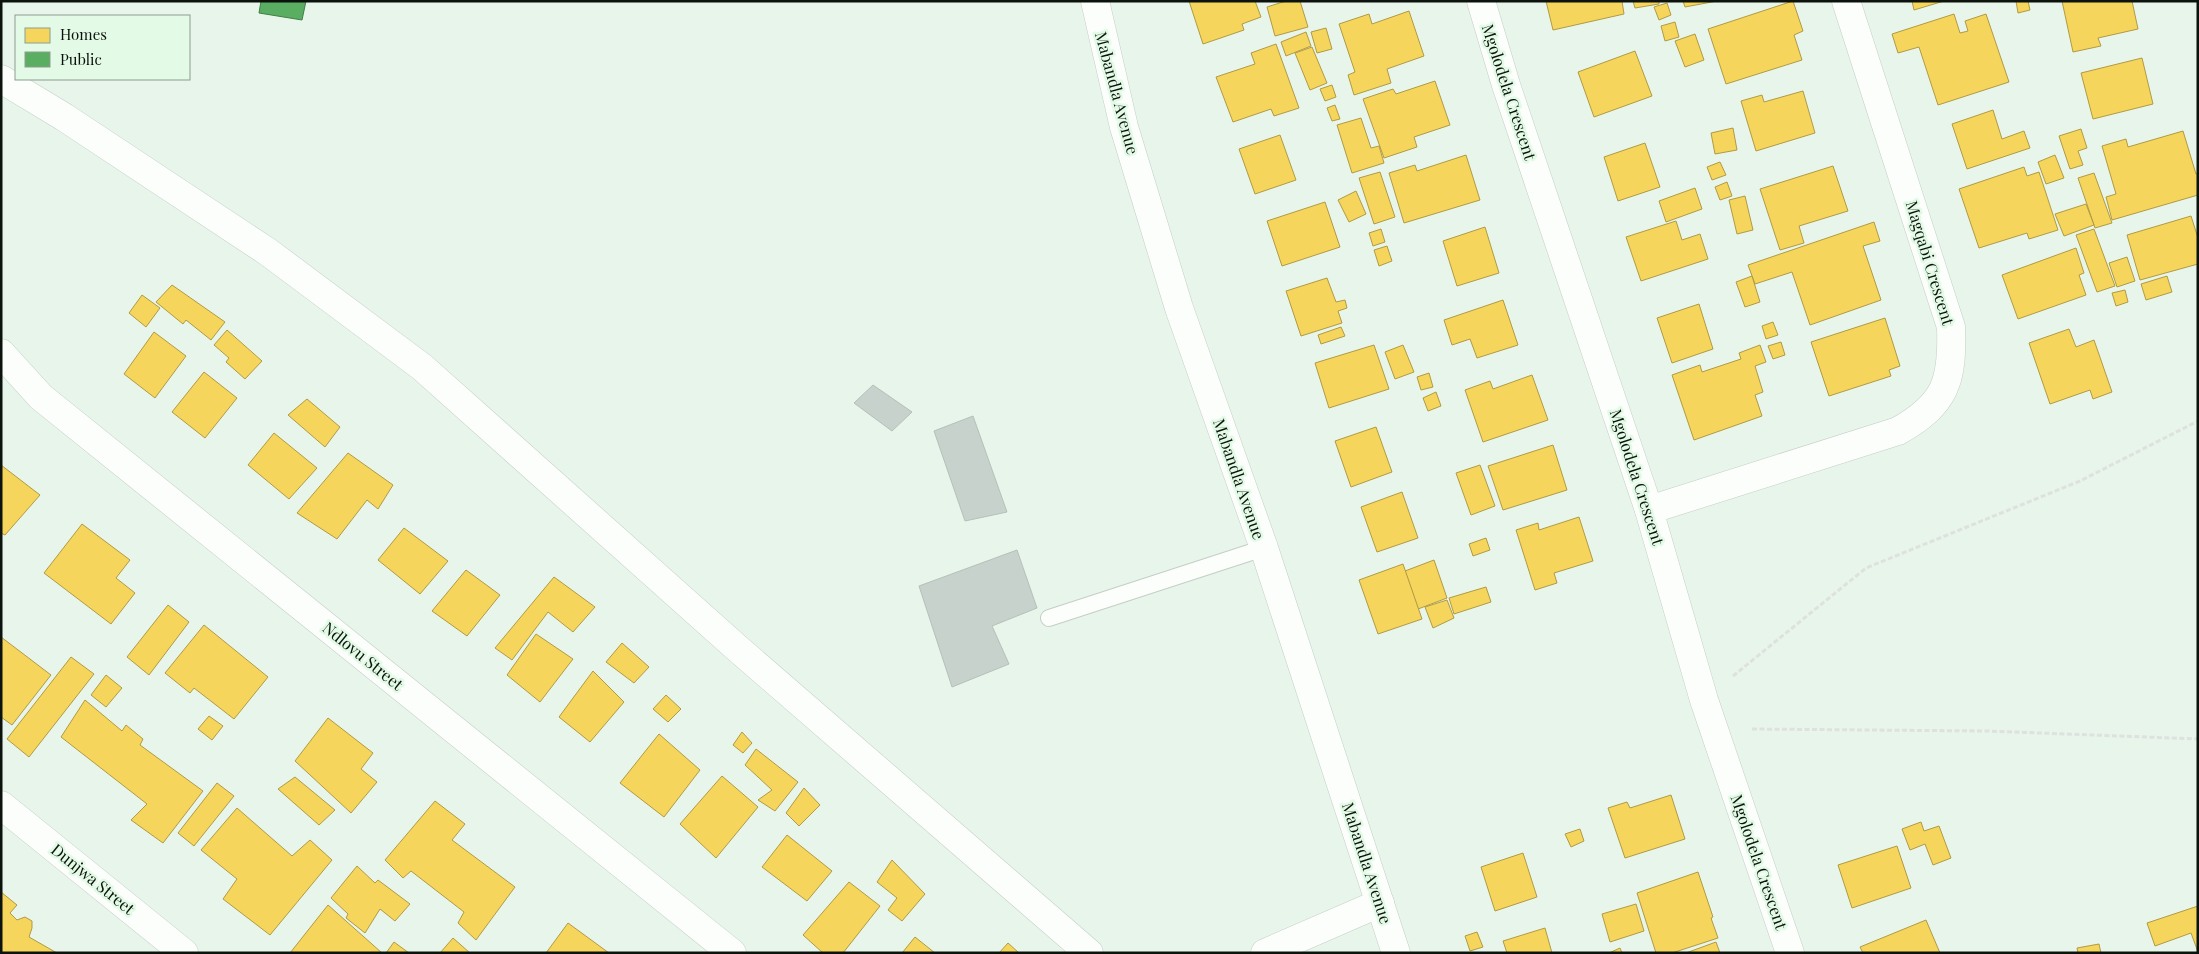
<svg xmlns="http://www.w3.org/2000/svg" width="2199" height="954" viewBox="0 0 2199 954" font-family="'Playfair Display',serif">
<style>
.homes{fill:#f6d55c;stroke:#b09b44}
.public{fill:#5aae61;stroke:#428048}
.building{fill:#c6d2cb;stroke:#b4c0b9}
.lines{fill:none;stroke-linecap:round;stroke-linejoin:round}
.lane-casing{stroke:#c4cec6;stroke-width:18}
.street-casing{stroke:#c4cec6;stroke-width:29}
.secondary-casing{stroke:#c4cec6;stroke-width:29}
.path{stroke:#dee1de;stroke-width:3;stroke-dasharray:5 2.5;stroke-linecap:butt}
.lane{stroke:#fcfefc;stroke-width:16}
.street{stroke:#fcfefc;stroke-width:28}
.secondary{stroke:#fcfefc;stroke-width:28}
.labels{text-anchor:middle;stroke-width:5;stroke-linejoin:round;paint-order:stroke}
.street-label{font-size:16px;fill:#0b130c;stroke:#e3fae6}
</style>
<rect width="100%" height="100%" fill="#e8f5ea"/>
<g class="homes">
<polygon points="1189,1 1255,1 1261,17 1242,24 1244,30 1203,44"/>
<polygon points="1286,1 1300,1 1308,27 1275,36 1267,7"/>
<polygon points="1546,1 1622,1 1624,14 1553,30"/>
<polygon points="1633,1 1659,1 1659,4 1635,8"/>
<polygon points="1683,1 1717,1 1685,7"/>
<polygon points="1793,1 1803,31 1794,35 1802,60 1726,84 1708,29"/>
<polygon points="1912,1 1944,1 1914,10"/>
<polygon points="2016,1 2028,1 2030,10 2018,13"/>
<polygon points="2062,1 2132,1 2138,29 2098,38 2101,46 2073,52"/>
<polygon points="1667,3 1671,15 1659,20 1654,7"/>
<polygon points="1409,11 1424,56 1387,69 1391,83 1354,95 1348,75 1355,72 1339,24 1369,14 1372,24"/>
<polygon points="1954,14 1960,33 1968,31 1965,21 1986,14 2009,82 1938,105 1919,47 1898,53 1892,34"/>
<polygon points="1675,22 1679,37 1665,41 1661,26"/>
<polygon points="1326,28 1332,49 1317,53 1311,32"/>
<polygon points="1306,32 1311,46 1286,56 1281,42"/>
<polygon points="1695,34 1704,60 1685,67 1675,41"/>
<polygon points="1276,44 1299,108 1274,116 1271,109 1233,122 1216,77 1255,64 1251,53"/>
<polygon points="1312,47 1327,83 1310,90 1295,53"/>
<polygon points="1635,51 1652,96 1594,117 1578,72"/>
<polygon points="2142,58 2153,104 2093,119 2081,73"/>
<polygon points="1435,81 1450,125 1414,137 1417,147 1384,158 1363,99 1393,89 1396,94"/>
<polygon points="1332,85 1336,97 1325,101 1320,89"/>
<polygon points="1803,91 1815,133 1756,151 1741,101 1762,95 1764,102"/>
<polygon points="1335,105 1340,119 1332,121 1327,108"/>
<polygon points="1993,110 2002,139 2024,131 2030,148 1967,169 1952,124"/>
<polygon points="1361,118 1371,148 1379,146 1384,163 1352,173 1337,125"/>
<polygon points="1733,128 1737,150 1715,154 1711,133"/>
<polygon points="2081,129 2087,148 2078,151 2083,165 2070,169 2059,136"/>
<polygon points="2183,131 2196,174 2198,173 2198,195 2112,220 2106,197 2116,194 2102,146 2126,139 2128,147"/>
<polygon points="1280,135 1296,180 1255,194 1239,149"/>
<polygon points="1645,143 1660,187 1618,201 1604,157"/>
<polygon points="1466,155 1480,200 1404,223 1389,173 1415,165 1417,171"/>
<polygon points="2055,155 2064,178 2046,184 2038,162"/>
<polygon points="1720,162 1726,175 1712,180 1707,167"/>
<polygon points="1833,166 1848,211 1799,226 1804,243 1780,250 1760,189"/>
<polygon points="2024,167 2027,176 2039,172 2058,230 2029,239 2027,233 1979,248 1959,189"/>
<polygon points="1380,172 1395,217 1374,224 1359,178"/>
<polygon points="2094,173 2112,223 2095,228 2078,178"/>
<polygon points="1727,182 1732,196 1720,200 1715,187"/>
<polygon points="1695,188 1702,209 1666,222 1659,201"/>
<polygon points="1356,191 1366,214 1349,222 1338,200"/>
<polygon points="1745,196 1753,230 1737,234 1729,200"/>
<polygon points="1325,202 1340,247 1282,266 1267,221"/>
<polygon points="2086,204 2094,225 2064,236 2055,214"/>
<polygon points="2191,216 2198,238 2198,264 2140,280 2127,235"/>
<polygon points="1676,221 1682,240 1700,234 1708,259 1641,281 1626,237"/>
<polygon points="1874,222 1880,241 1863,246 1881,300 1810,325 1792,272 1755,284 1748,265"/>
<polygon points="1485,227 1499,273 1457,286 1443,241"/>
<polygon points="1381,229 1385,242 1373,246 1369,233"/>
<polygon points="2094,229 2115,286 2097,292 2076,235"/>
<polygon points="1387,246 1392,261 1379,266 1374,250"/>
<polygon points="2076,248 2084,273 2079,275 2086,295 2018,319 2002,275"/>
<polygon points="2127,257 2135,281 2117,287 2109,263"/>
<polygon points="1752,276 1760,302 1745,307 1736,282"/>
<polygon points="2167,276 2172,292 2146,300 2141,284"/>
<polygon points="1327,278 1336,302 1345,300 1347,308 1338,311 1342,323 1301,336 1286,291"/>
<polygon points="172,285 225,322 211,340 186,320 183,324 156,302"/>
<polygon points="2125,290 2128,302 2116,306 2112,293"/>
<polygon points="142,295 160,308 146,327 129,313"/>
<polygon points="1503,300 1518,345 1477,358 1470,339 1452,345 1444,320"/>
<polygon points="1699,304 1713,349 1672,363 1657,318"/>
<polygon points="1885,318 1900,366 1889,370 1891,376 1829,396 1811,342"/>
<polygon points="1773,322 1778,335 1766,339 1762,326"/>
<polygon points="1341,327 1345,336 1321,344 1318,335"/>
<polygon points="2069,329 2076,347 2094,340 2112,392 2093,399 2090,390 2050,404 2029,343"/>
<polygon points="227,330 262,361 245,379 226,362 229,358 214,345"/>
<polygon points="154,332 186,356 155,398 124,374"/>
<polygon points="1781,342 1785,355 1773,359 1768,346"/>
<polygon points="1374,345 1389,389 1329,408 1315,363"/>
<polygon points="1403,345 1414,372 1395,379 1385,352"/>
<polygon points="1760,345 1766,362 1755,366 1763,392 1755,395 1762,416 1694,440 1672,375 1700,365 1702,372 1741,359 1739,353"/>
<polygon points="204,372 237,398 205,438 172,412"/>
<polygon points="1429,373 1433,387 1421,390 1417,377"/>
<polygon points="1532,375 1548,420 1483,442 1465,390 1490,381 1493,389"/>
<polygon points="1436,392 1441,406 1428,411 1423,398"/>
<polygon points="307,399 340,427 325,447 288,415"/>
<polygon points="1376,427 1392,472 1351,487 1335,441"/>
<polygon points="274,433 317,468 289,499 248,465"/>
<polygon points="1553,445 1567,490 1503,510 1488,466"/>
<polygon points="348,453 393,485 378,509 367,500 337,539 297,513"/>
<polygon points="1,465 40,495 5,535 1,533"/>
<polygon points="1480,465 1495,506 1471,515 1456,473"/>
<polygon points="1402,492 1418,538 1377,552 1361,507"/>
<polygon points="1579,517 1593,561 1554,573 1557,583 1535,590 1516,530 1538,523 1539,530"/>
<polygon points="82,524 130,560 116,578 135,593 111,624 44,573"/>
<polygon points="404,528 448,561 420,594 378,560"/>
<polygon points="1486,538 1490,550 1473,556 1469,544"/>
<polygon points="1434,560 1447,598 1418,609 1405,571"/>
<polygon points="1403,564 1422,619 1378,634 1359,580"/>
<polygon points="466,570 500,595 467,636 432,611"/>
<polygon points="554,577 595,607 573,632 548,612 512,660 495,648"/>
<polygon points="1486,587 1491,602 1454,614 1449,598"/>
<polygon points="1447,600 1454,618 1433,628 1425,607"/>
<polygon points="168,605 189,622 149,675 127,657"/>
<polygon points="204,625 268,677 234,719 194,688 190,693 165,673"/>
<polygon points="536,634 573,659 540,702 507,675"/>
<polygon points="1,637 51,675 12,725 1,717"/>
<polygon points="622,643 649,667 634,683 606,662"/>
<polygon points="71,657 94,674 29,757 7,739"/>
<polygon points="593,671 624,702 590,742 559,717"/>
<polygon points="106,675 122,688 106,707 91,695"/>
<polygon points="666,695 681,709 668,722 653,709"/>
<polygon points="85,700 122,731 126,725 143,739 140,745 203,791 163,843 131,820 147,804 61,737"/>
<polygon points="209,716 223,726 212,740 198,729"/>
<polygon points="328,718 373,753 361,769 377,782 351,813 295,761"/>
<polygon points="742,732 752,743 743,753 733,745"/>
<polygon points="659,734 700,770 664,817 620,783"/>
<polygon points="756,749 798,782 775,811 758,800 772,790 745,765"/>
<polygon points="722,776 758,807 716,858 680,824"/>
<polygon points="295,777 335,810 319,825 278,789"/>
<polygon points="217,783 234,796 194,846 178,833"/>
<polygon points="804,788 820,805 799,826 786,813"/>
<polygon points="1671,795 1685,839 1625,858 1608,808 1627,802 1630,808"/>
<polygon points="435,801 465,824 452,840 515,887 476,940 458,923 464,912 411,871 403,878 385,860"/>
<polygon points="237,808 292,856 310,840 332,860 270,935 223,899 237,879 201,850"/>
<polygon points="1921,822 1924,831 1939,826 1951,858 1933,865 1925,844 1910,850 1902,829"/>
<polygon points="1580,829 1584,841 1571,847 1565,834"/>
<polygon points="787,835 832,871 807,901 762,867"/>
<polygon points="1897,846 1911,888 1852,908 1838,865"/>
<polygon points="1523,853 1537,897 1495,911 1481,867"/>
<polygon points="892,860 925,894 902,921 888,910 897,898 877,882"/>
<polygon points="357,866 375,883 378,880 410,904 395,921 380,909 365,933 346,918 348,914 331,898"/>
<polygon points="1698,872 1713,917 1711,918 1718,938 1672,953 1656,953 1637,893"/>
<polygon points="849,882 880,906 843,953 823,953 803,935"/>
<polygon points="1,892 17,905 10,913 17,920 25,917 32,921 32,928 29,937 57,953 1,953"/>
<polygon points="1636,904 1644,931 1610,942 1602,914"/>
<polygon points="328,905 382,953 290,953"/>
<polygon points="2198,906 2198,952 2191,933 2155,946 2147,923"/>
<polygon points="1926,920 1940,953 1863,953 1860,947"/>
<polygon points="568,923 609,953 546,953"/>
<polygon points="1545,928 1552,953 1507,953 1503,941"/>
<polygon points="1477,932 1483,947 1470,951 1465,936"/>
<polygon points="915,937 935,953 902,953"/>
<polygon points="453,938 470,953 440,953"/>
<polygon points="394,942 409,953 386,953"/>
<polygon points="1716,942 1720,953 1686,953"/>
<polygon points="1008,943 1019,953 999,953"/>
<polygon points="2099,944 2101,953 2078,953 2077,948"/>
<polygon points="1620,948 1622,953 1609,953"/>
</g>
<polygon class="public" points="261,1 306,1 302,20 259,13"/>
<g class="building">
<polygon points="873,385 912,412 892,431 854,403"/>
<polygon points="973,416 1007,512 965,521 934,431"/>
<polygon points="1017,550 1037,608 992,626 1009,664 952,687 919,586"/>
</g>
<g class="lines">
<g class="lane-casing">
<polyline id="lane" points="1049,618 1264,548"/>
</g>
<g class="street-casing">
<g id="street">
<polyline points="1481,1 1506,85 1649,510 1704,700 1790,953"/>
<polyline points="1,79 64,117 268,252 422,367 737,648 1089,953"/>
<polyline points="1,353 41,397 732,953"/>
<path d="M1649,510L1898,431C1946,404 1953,381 1951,327L1846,1"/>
<polyline points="1,805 184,953"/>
<polyline points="1265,953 1380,903"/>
</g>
</g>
<g class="secondary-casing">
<polyline id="secondary" points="1095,1 1124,127 1179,308 1264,548 1396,953"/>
</g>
<g class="path">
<polyline points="1733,676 1866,568 2080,481 2198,421"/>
<polyline points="1752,729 1987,731 2198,739"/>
</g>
<use href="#lane" class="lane"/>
<use href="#street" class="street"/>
<use href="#secondary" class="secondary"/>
</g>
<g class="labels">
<g class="street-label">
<text transform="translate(1509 92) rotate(72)" y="6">Mgolodela Crescent</text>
<text transform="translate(1117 93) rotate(75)" y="6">Mabandla Avenue</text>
<text transform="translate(1930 263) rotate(73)" y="6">Magqabi Crescent</text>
<text transform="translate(1637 477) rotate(72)" y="6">Mgolodela Crescent</text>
<text transform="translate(1239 479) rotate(71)" y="6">Mabandla Avenue</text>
<text transform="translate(363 656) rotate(39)" y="6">Ndlovu Street</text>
<text transform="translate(1759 862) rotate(71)" y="6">Mgolodela Crescent</text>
<text transform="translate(1367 863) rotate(72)" y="6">Mabandla Avenue</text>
<text transform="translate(93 879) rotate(39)" y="6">Dunjwa Street</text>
</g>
</g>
<rect width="2199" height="954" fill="none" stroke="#0b130c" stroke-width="5"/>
<rect x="15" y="15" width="175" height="65" fill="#e3fae6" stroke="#8d9e8f"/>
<rect x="25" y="28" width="25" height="15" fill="#f6d55c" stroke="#8d9e8f"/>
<text x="60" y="40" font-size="15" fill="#0b130c">Homes</text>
<rect x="25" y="52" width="25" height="15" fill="#5aae61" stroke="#8d9e8f"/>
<text x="60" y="65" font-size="15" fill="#0b130c">Public</text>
</svg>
